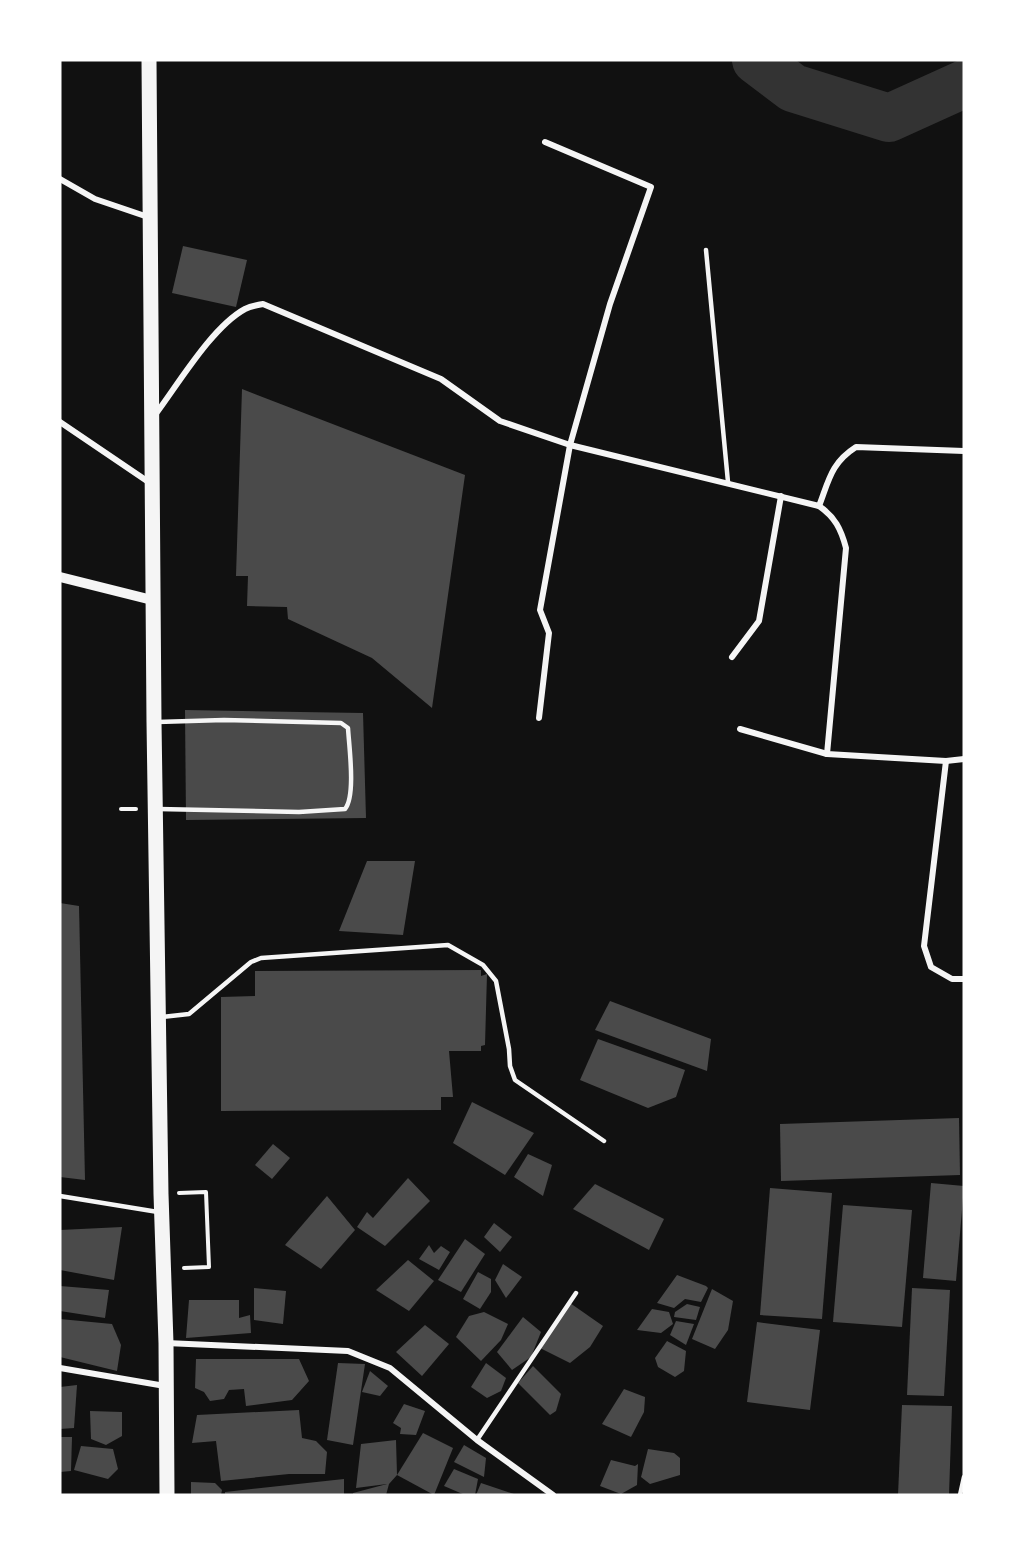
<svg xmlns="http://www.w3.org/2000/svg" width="1024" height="1555" viewBox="0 0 1024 1555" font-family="'IBM Plex Sans',sans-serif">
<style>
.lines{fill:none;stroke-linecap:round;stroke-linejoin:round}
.river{stroke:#333;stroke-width:48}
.building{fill:#4a4a4a}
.path{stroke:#f5f5f5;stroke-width:4}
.service{stroke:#f5f5f5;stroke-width:4.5}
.minor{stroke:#f5f5f5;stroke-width:6}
.tertiary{stroke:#f5f5f5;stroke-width:10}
.primary{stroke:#f5f5f5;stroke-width:15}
</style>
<rect width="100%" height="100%" fill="#111"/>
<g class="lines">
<polyline class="river" points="756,60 793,88 889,118 964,84"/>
</g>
<g class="building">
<polygon points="183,246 247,260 236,307 172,293"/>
<polygon points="242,389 465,475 432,708 372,658 288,619 287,607 247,606 248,576 236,576"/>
<polygon points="185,710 363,713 366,818 186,820"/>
<polygon points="367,861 415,861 403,935 339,931"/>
<polygon points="60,903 79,906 85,1180 60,1177"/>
<polygon points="481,970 481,976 487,974 485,1045 481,1046 481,1051 449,1051 453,1097 441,1097 441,1110 221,1111 221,997 255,996 255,971"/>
<polygon points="610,1001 711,1039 707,1071 595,1030"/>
<polygon points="598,1039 685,1070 676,1097 648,1108 580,1080"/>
<polygon points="472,1102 534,1133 505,1175 453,1143"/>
<polygon points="959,1118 960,1175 781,1181 780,1124"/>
<polygon points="273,1144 290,1158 272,1179 255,1165"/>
<polygon points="528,1154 552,1165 543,1196 514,1177"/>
<polygon points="408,1178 430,1201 385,1246 357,1227 367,1212 373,1218"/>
<polygon points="931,1183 964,1186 956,1281 923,1278"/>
<polygon points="595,1184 664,1219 649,1250 573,1209"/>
<polygon points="770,1188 832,1193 822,1319 760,1315"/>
<polygon points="327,1196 355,1230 321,1269 285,1245"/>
<polygon points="843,1205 912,1210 902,1327 833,1322"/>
<polygon points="494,1223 512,1237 500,1252 484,1237"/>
<polygon points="122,1227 114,1280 60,1270 60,1230"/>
<polygon points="465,1239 485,1254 461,1292 438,1280"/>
<polygon points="429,1245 434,1253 441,1246 450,1252 439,1270 419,1259"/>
<polygon points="408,1260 434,1281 409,1311 376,1290"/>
<polygon points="503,1264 522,1277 506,1298 495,1280"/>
<polygon points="478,1272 491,1279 491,1292 480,1309 463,1299"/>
<polygon points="677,1275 706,1286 708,1288 701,1302 685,1299 674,1308 657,1303"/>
<polygon points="60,1286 109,1290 105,1318 60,1311"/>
<polygon points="254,1288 286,1291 283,1324 254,1320"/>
<polygon points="912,1288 950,1290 944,1396 907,1395"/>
<polygon points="712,1289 733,1301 728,1330 715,1349 692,1339"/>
<polygon points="189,1300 239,1300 239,1318 250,1315 251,1333 186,1338"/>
<polygon points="570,1303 603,1326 590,1347 570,1363 540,1348"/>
<polygon points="687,1304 700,1307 696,1320 674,1317 675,1312"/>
<polygon points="652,1309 669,1312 673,1324 661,1333 637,1330"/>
<polygon points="484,1312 508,1324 501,1340 481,1361 456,1337 469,1316"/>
<polygon points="523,1317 541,1332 531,1357 512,1370 497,1352"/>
<polygon points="60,1319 112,1324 121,1345 117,1371 60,1357"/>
<polygon points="676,1321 694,1324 686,1345 670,1335"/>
<polygon points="757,1322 820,1330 810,1410 747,1402"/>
<polygon points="425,1325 449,1344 422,1376 396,1352"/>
<polygon points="667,1341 686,1351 684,1371 675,1377 658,1367 655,1358"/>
<polygon points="196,1359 299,1359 309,1381 292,1400 246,1406 244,1389 229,1390 224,1399 210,1401 204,1392 195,1388"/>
<polygon points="338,1363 365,1364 353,1445 327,1440"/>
<polygon points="486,1363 506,1378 501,1391 487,1398 471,1387"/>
<polygon points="533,1366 561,1394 556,1411 550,1415 518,1383"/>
<polygon points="370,1371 388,1386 380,1396 362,1392"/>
<polygon points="77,1385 74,1428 60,1429 60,1387"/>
<polygon points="624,1389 645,1397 644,1412 631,1437 602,1424"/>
<polygon points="404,1404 425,1411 416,1435 400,1434 401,1428 393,1423"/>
<polygon points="902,1405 952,1406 949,1495 898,1495"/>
<polygon points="299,1410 302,1438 316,1441 327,1452 325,1474 289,1474 221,1481 216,1441 192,1443 197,1415"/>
<polygon points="90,1411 122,1412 122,1436 106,1445 91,1439"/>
<polygon points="423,1433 453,1448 434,1495 397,1475"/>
<polygon points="60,1437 72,1437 71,1471 60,1472"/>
<polygon points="396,1440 397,1475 389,1484 386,1495 353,1495 353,1493 387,1484 356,1488 361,1444"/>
<polygon points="464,1445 486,1458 484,1477 454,1462"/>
<polygon points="81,1446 113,1449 118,1469 108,1479 74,1470"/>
<polygon points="648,1449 674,1453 680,1458 680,1475 650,1484 641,1477"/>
<polygon points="611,1460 635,1466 638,1464 637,1485 621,1494 600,1486"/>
<polygon points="454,1469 478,1479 475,1495 465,1495 444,1486"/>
<polygon points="344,1479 344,1495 225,1495 225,1492"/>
<polygon points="191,1482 215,1483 222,1490 221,1495 191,1495"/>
<polygon points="481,1483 517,1495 476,1495"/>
</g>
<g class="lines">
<g class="path">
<polyline points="121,809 136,809"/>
<polyline points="179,1193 206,1192 209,1267 184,1268"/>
</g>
<g class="service">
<polyline points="706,250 728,482"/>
<path d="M157,722L224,720L341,723L348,728C349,746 356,796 345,809L299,812L158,809"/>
<polyline points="162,1017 189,1014 251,962 261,958 448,945 483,965 496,981 509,1049 510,1066 515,1080 604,1141"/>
<polyline points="60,1196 158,1212"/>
<polyline points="477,1440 576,1293"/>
<polyline points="960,1495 964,1477"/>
</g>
<g class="minor">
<polyline points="60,179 95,199 148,217"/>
<path d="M155,415C179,383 212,327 245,309C251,306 257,305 263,304L441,379L500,421L570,445L819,506C835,517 841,529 846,548L827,754"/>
<polyline points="60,422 150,483"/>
<path d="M819,506C829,480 831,463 856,447L964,451"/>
<polyline points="732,657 759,621 781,496"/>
<polyline points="539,718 549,633 540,610 570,445 610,304 651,187 545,142"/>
<polyline points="740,729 827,754 946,761 964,759"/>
<polyline points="946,761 924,946 931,967 952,979 964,979"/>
<polyline points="166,1343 348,1351 390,1368 477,1440 553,1495"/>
<polyline points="60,1368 165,1386"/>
</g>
<polyline class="tertiary" points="60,577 152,600"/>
<polyline class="primary" points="149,60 154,722 161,1194 166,1343 167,1495"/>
</g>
<rect width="1024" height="1555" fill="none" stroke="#ffffff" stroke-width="123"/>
</svg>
